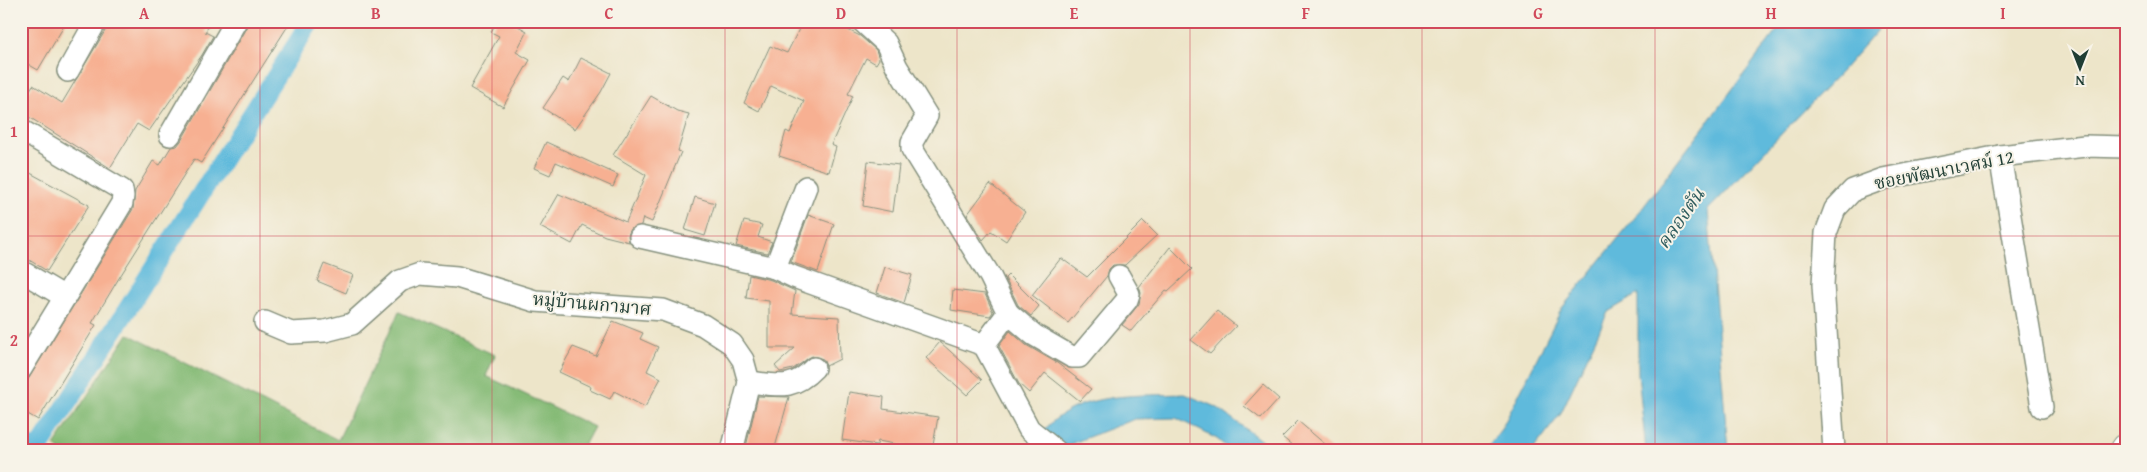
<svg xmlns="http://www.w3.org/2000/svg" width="2147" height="472" viewBox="0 0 2147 472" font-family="'Gentium Book Plus','Noto Serif Thai',serif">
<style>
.forest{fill:#86bb77;stroke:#527c56}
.water{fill:#5ebadc;stroke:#3e7c88}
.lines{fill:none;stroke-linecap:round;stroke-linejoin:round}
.canal{stroke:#5ebadc;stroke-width:19}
.building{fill:#f7b092}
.street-casing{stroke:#86917e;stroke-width:24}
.highway-casing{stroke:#86917e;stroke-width:30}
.street{stroke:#fff;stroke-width:21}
.highway{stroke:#fff;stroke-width:28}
.grid{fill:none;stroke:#d1495b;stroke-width:1;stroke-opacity:0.55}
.labels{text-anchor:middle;stroke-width:4;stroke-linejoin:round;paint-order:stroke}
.street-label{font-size:18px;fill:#1f3d34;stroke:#f7f3e8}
.water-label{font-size:19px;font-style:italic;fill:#2f5c5e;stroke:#f7f3e8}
.neatline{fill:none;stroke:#d1495b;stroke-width:2}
.grid-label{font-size:16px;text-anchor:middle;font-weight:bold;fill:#d1495b}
</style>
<rect width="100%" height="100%" fill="#f7f3e8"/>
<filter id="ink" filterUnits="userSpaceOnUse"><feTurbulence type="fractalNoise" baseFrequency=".02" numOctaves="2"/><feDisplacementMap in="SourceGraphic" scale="10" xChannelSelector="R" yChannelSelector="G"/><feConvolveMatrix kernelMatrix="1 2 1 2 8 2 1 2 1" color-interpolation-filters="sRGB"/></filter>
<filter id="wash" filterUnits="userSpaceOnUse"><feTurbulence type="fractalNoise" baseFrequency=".0096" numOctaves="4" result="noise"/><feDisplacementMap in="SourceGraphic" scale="20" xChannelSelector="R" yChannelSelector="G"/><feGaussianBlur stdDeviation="1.12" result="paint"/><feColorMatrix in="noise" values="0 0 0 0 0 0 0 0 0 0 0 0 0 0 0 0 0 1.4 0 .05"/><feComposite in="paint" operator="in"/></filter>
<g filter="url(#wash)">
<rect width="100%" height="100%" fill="#ede5c9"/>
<polygon class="forest" points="399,312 495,355 486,376 594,427 581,451 62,451 54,446 128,334 338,440"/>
<g class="water">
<polygon points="1784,21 1886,21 1840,73 1708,210 1728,451 1646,451 1638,374 1638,294 1608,312 1560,415 1532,451 1484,451 1502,428 1562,308 1641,210"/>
<path d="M1185,394L1218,408L1275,451H1231L1217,439L1176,418L1135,419L1065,446L1061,451H1031C1037,443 1042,433 1049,425C1083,391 1140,396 1185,394Z"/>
</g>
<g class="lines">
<polyline class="canal" points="21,442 37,451 311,21"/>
</g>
<g id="blocks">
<g class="building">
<polygon points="21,21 67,21 38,70 21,60"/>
<polygon points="111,21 212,21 205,32 213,36 202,55 149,131 137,124 110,168 21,112 21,104 33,85 62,103"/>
<polygon points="250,21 291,21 201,163 194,159 119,278 92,323 96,325 38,420 21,410 21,391 133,209 135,191 153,161 160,165 171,147 177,146 181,141"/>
<polygon points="497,21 509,21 527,31 516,52 530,60 503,107 470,88 499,36 491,32"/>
<polygon points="803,21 830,21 860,36 876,50 879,59 876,64 866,58 848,94 853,96 831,145 836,147 829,172 779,156 786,131 790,133 804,101 771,86 759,111 744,103 770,46 787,53"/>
<polygon points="581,58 611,73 601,92 575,129 543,108 563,78 569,82"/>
<polygon points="651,96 677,111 689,114 678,151 681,152 652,222 643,218 641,225 631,229 628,235 629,242 605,236 582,225 572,244 540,227 559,194 626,222 646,175 613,155"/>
<polygon points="546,142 618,175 613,187 556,162 550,175 534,168"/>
<polygon points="868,161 899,165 893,212 863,206"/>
<polygon points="21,168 89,205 47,271 21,255"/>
<polygon points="990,184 1025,212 1006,241 991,231 983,240 967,215"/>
<polygon points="695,197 715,203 705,236 685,230"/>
<polygon points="808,215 834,224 818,272 791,262"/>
<polygon points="744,221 762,225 758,237 772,242 767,253 736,246"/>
<polygon points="1143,221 1157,235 1125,265 1113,265 1109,269 1107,276 1068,323 1032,295 1061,258 1087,277"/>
<polygon points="1170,247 1192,269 1168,291 1166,290 1131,331 1122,325 1139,304 1141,293 1139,287"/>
<polygon points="324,264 353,275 346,293 317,281"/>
<polygon points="885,267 912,275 904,303 877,293"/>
<polygon points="749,275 771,280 795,291 792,314 839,317 840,359 826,366 823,359 812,356 793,369 780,372 775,366 795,348 769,348 769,301 746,298"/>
<polygon points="1008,275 1039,306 1031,316 1018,305 1005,278"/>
<polygon points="953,290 985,294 993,312 990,316 951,310"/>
<polygon points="1217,311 1236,326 1210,354 1191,340"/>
<polygon points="613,321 643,333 640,339 658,347 647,371 661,378 645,407 614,391 610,399 590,390 591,387 559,372 573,347 596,356"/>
<polygon points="1010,331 1026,345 1057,363 1091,389 1080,401 1045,373 1029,393 1019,384 999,346"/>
<polygon points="940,342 982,380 967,395 926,358"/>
<polygon points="1263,385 1279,399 1261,419 1244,406"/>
<polygon points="849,392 884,397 883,409 938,417 932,451 878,441 877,445 842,440"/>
<polygon points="758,396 789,397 774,451 745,451"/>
<polygon points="1298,421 1333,451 1299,451 1282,437"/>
</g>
</g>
</g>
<g filter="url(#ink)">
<use href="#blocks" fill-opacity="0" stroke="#86917e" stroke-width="1"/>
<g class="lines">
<g class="street-casing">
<g id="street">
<polyline points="862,21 886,43 897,67 927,116 912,142 912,149 990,276 1008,313 984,345"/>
<polyline points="68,71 96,21"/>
<polyline points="21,130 122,190 123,196 122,203 65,297 21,271"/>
<polyline points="170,135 236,21"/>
<polyline points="2000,156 2042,407"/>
<polyline points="806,187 775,268 794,277 984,345 1029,429 1056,451"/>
<polyline points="640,237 775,268"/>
<polyline points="1008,313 1034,335 1072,357 1079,357 1127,300 1129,294 1119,276"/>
<polyline points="265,322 291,333 325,331 352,324 400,281 420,274 457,277 535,301 663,310 703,325 732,344 743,360 749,382 732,451"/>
<polyline points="21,369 65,297"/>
<path d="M749,382C778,385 792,391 814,368"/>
<polyline points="1834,451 1823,285 1826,233 1835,209 1853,190 1883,179 2000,156 2085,146 2126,147"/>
</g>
</g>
<g class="highway-casing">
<polyline id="highway" points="2124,451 2126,448"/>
</g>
<use href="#street" class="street"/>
<use href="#highway" class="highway"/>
</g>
</g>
<path class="grid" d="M260,21V451M492,21V451M725,21V451M957,21V451M1190,21V451M1422,21V451M1655,21V451M1887,21V451M21,236H2126"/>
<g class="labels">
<g class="street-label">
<text transform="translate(1944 170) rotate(-11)" y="6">ซอยพัฒนาเวศม์ 12</text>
<text transform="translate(592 304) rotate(5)" y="6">หมู่บ้านผกามาศ</text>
</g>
<g class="water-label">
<text transform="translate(1680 218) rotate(-55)" y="7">คลองตัน</text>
</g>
</g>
<rect width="2147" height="472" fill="none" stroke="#f7f3e8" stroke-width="55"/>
<g transform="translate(2080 68) rotate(180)" stroke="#f7f3e8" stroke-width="4" paint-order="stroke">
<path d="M0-4L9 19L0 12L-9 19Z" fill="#1f3d34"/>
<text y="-8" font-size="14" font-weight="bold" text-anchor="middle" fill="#1f3d34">N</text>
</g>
<rect x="28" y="28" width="2092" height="416" class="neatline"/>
<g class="grid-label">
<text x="144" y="19">A</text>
<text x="376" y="19">B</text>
<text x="609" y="19">C</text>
<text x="841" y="19">D</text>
<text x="1074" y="19">E</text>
<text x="1306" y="19">F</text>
<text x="1538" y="19">G</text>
<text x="1771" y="19">H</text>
<text x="2003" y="19">I</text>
<text x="14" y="137">1</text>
<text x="14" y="346">2</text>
</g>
</svg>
